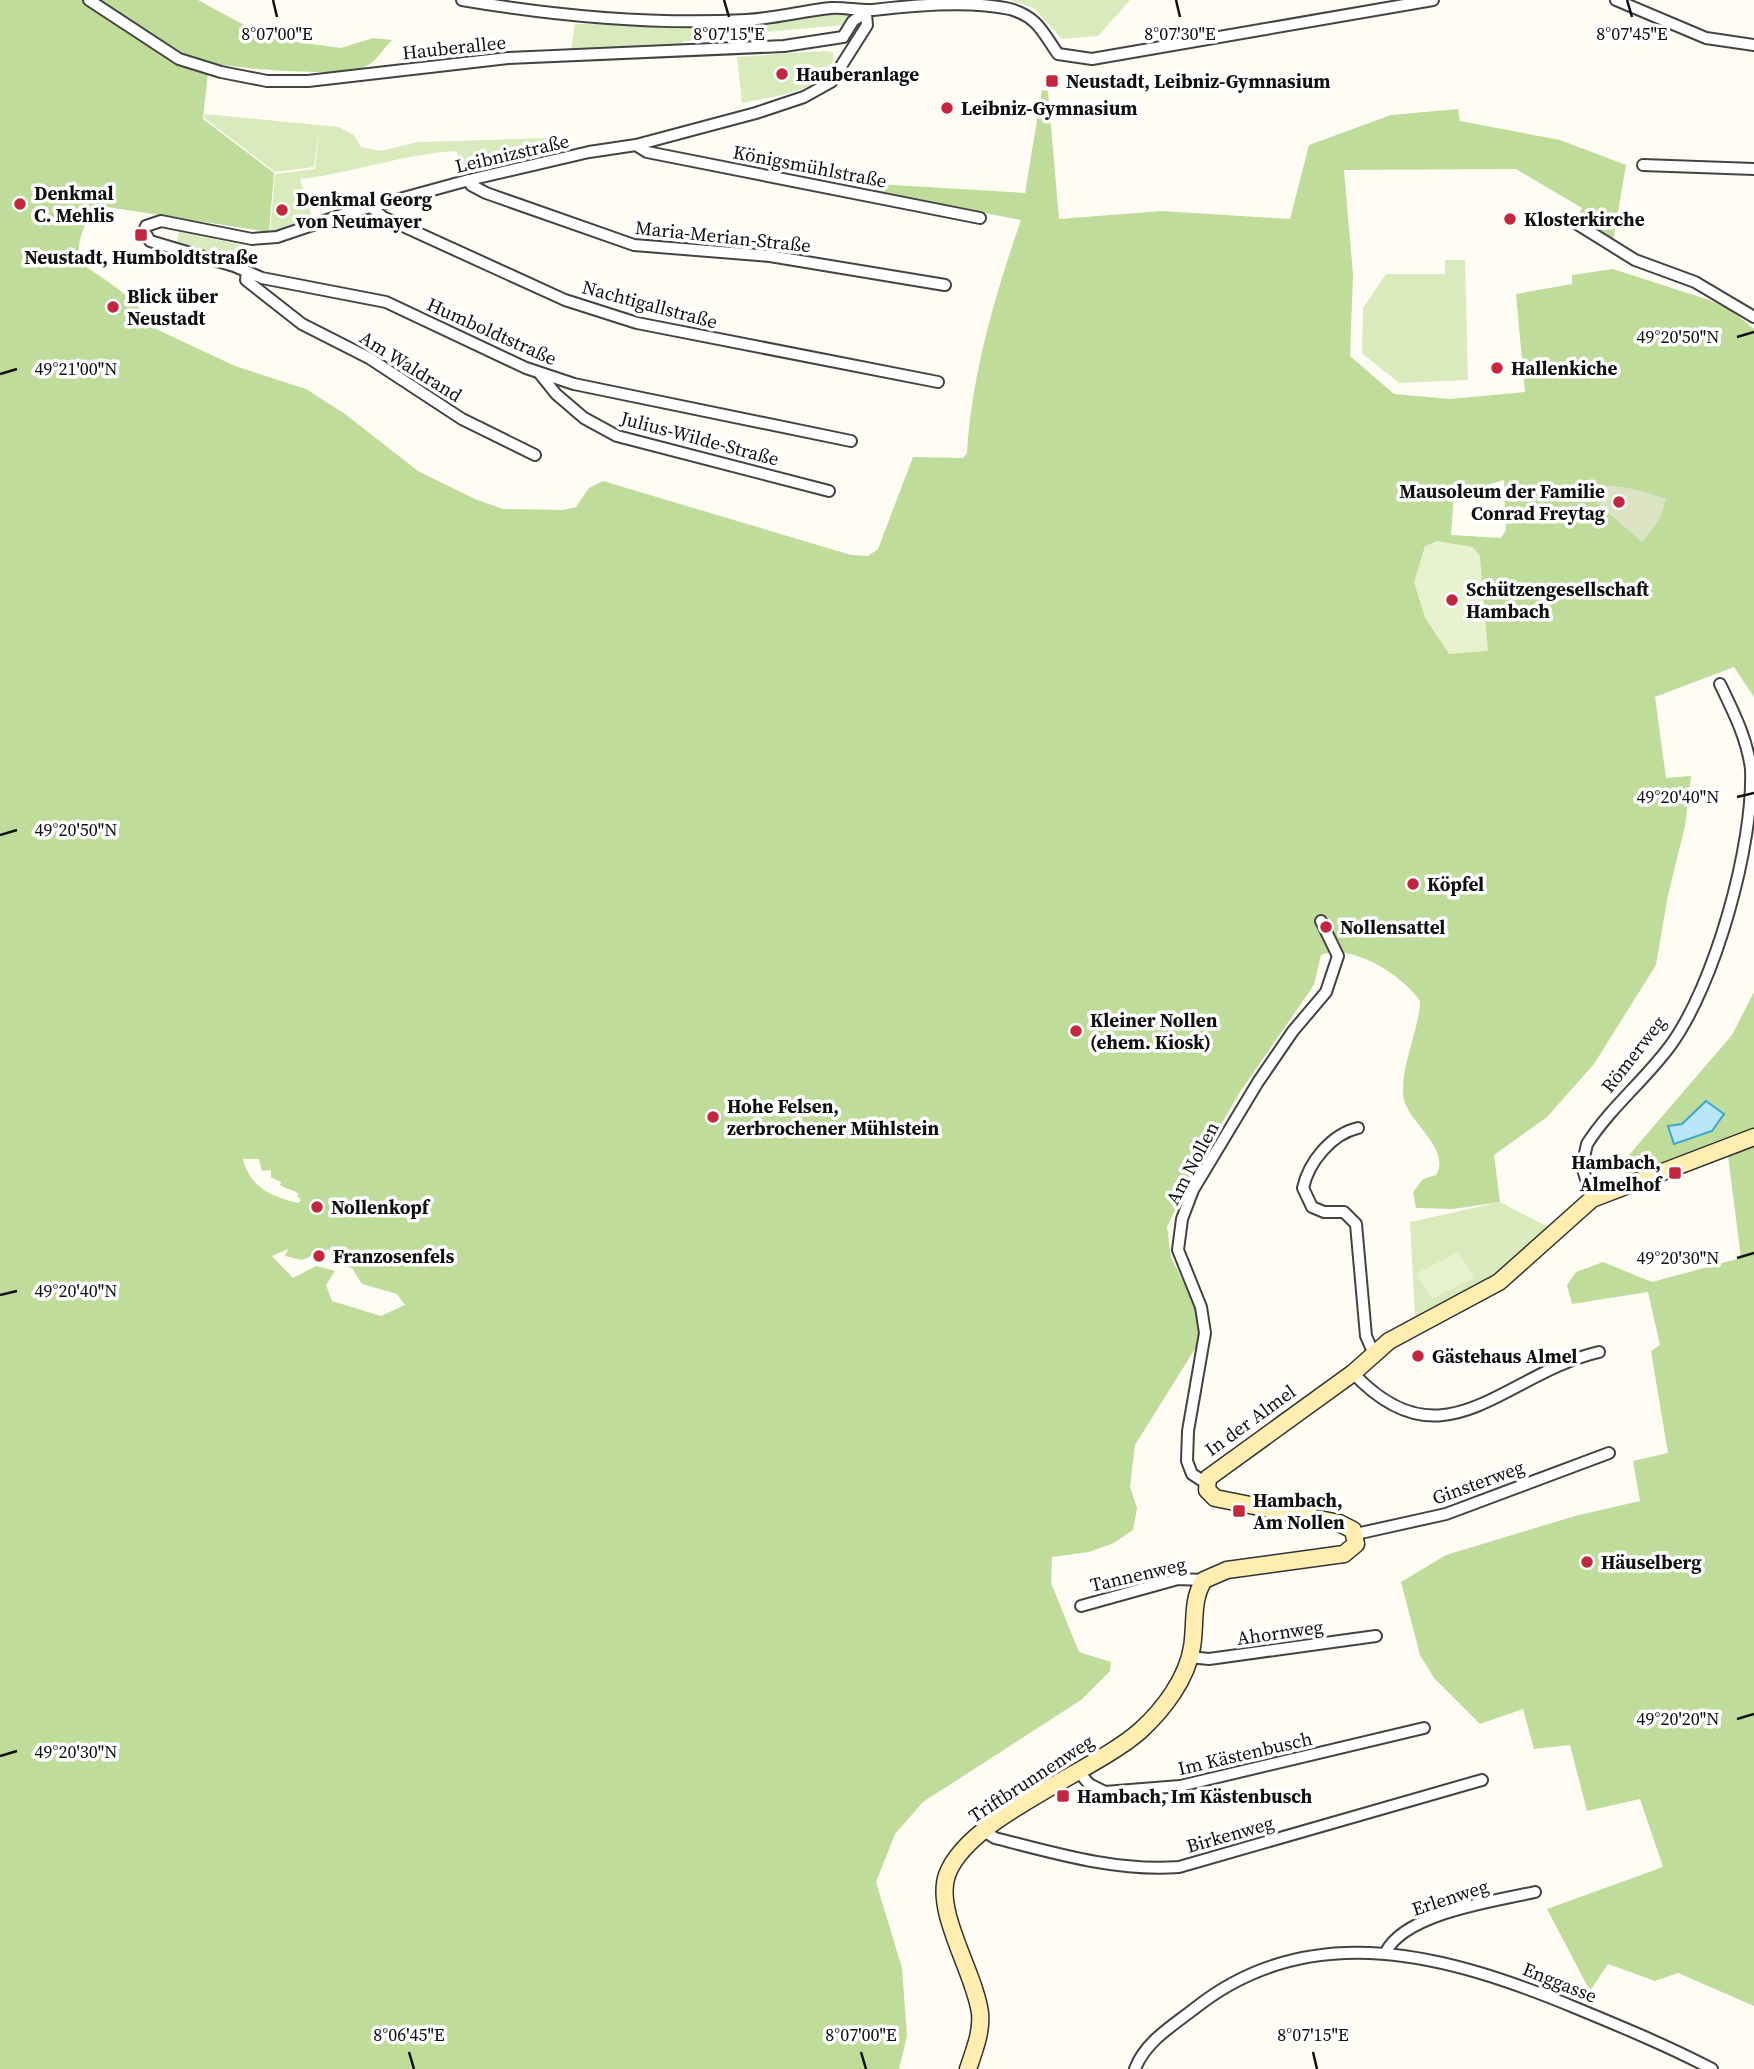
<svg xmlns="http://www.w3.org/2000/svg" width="1754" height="2069" viewBox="0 0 1754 2069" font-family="'Source Serif 4',serif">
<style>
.green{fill:#d9ebbc}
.forest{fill:#bfdc9b;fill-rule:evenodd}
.cemetery{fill:#dce3c3}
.pitch{fill:#e9f2ce}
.water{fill:#b8e6f7;stroke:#3ea4cf;stroke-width:2}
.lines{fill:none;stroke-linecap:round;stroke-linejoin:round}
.street-casing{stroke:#434343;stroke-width:14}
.secondary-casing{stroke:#323232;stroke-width:19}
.street{stroke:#fff;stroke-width:10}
.secondary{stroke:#ffeeaf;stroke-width:16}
.ticks{fill:none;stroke:#101010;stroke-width:2.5}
.poi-dot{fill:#c3263d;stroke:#fff;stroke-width:2.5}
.labels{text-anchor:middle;stroke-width:7;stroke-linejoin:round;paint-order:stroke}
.street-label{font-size:19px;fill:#101010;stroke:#fff}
.poi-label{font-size:19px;font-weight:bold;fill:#101010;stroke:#fff;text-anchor:start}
.ticks-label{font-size:18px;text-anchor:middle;fill:#101010;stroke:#fff;stroke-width:7;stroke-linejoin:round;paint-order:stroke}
</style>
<rect width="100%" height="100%" fill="#fffcf4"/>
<g class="green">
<polygon points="1009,0 1130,0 1098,36 1062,39 1034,8"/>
<polygon points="847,11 851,15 845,25 766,32 766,36 684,41 681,46 571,50 575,24 763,25"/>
<path d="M824,51L833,52C839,91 769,97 742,103L737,57Z"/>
<path d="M205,114L339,127L354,135L361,147L381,151L418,142L548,138L551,154L463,174L457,151C403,154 353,173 300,179L313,219L270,233L275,174L315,169L319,129L314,167L275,172L204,118Z"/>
<polygon points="179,232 243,245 238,264 176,245"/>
<polygon points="1445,260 1465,260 1468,380 1399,383 1362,353 1363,308 1386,274 1445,274"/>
<polygon points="1500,1202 1550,1228 1494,1275 1415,1317 1410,1222"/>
</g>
<g class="forest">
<path d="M0,0H198L246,26L254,36L341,48L373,38L392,40C385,47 378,58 370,64C348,80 238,68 209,63L203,119L274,173L269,232L101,206C83,221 77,240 79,262C108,282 138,299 156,329L235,366L306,389L345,414L418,471L475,499L503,509L563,510L576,507L589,488L603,481L851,555L868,556L878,549L913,457L963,458L967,453C972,373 995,295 1021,220L876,192L877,184L1025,193L1042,90L1048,91L1059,219L1162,211L1290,219L1309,145L1391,115L1458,109L1460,121L1560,140L1626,165L1613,241L1578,218L1582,208L1516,169L1344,170L1353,275L1350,356L1394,394L1450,399L1525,392L1516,294L1572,284V275L1613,269L1709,300L1729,309L1754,329V697L1734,667L1655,697L1666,778L1691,776L1685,826L1668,895L1656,965L1594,1064L1547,1117L1494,1155L1500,1202L1453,1209L1416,1208L1413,1192L1423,1179L1436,1175C1451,1151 1413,1125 1405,1103C1396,1076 1420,1029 1420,1001C1404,976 1351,942 1321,955L1314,985L1240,1092L1189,1180L1167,1227L1171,1257L1198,1313V1344L1135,1445L1130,1487L1137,1508L1133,1530L1114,1543L1089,1552L1052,1557L1051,1583L1079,1652L1111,1662L1110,1671L1081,1700L923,1802L895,1834L876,1882L902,1968L907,2036L899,2069H0ZM1504,480L1506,530L1501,538L1451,535L1454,495ZM243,1159H259L262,1171L271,1170V1177L281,1182L280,1185C287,1190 293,1189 299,1194L297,1196L301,1200L298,1203C271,1197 250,1187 243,1159ZM288,1249L285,1256L302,1260L329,1249L334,1263L352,1268L362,1284L397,1294L405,1305L381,1316L332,1301L326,1285L335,1271L316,1266L293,1278L272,1256Z"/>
<polygon points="1754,992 1754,2006 1678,1973 1655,1981 1608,1964 1590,1991 1547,1909 1663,1867 1640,1799 1587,1811 1570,1745 1534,1749 1523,1709 1480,1724 1434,1678 1420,1655 1401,1582 1446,1555 1575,1516 1640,1501 1633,1461 1668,1453 1651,1351 1660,1345 1648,1292 1572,1304 1567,1285 1576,1272 1603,1262 1652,1282 1741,1258 1726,1140 1627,1176 1623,1162 1732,1035"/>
</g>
<path class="cemetery" d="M1577,486C1608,483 1638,488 1666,499L1660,519L1642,542Z"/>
<g class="pitch">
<polygon points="1437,541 1473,547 1480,556 1488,651 1449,654 1425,618 1414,582 1425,546"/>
<polygon points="1458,1252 1474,1278 1432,1299 1416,1274"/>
</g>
<polygon class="water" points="1706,1101 1724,1114 1712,1131 1674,1144 1668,1126 1682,1124"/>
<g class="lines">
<g class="street-casing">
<g id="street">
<polyline points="89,0 179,59 221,72 267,81 308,81 508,58 784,46 843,37"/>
<path d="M462,0C556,16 652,25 747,20C775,18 803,11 831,8C845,7 860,11 873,10C914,5 970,0 1010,9C1038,17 1043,33 1058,54L1092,59L1433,0"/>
<polyline points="1616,0 1706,38 1754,45"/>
<polyline points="843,37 853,21 869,10"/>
<polyline points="636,145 647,152 980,218"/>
<polyline points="1643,165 1754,169"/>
<polyline points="469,180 471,185 486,193 634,245 770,256 945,285"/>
<polyline points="371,207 383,217 565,300 637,323 938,382"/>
<polyline points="1574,222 1635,260 1695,282 1754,317"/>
<polyline points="247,272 246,280 302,324 369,358 462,419 535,455"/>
<polyline points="540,374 556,394 584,418 617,436 829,491"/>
<polyline points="851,441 574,384 526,368 386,302 262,278 234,266 150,241 144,231 146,226 161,221 252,239 277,237 345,214 469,180 589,152 636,145 756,113 804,97 831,82 867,25 866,14"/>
<path d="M1358,1128C1332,1134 1309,1161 1303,1188L1312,1207L1324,1212H1344L1356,1224L1366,1336L1374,1354"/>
<path d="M1592,1199L1582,1166L1587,1144C1610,1108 1645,1080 1670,1046C1715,985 1754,844 1751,769C1747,738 1733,711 1720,684"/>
<path d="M1353,1373C1444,1470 1503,1374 1599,1352"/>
<polyline points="1206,1483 1192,1474 1187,1461 1188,1431 1205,1333 1201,1307 1178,1250 1182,1219 1193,1190 1258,1082 1293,1031 1326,992 1338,956 1321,921"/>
<polyline points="1356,1534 1446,1514 1609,1453"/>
<polyline points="1081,1606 1178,1579 1204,1580"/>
<polyline points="1189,1657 1209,1659 1376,1636"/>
<polyline points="1079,1772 1089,1784 1105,1792 1180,1786 1424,1728"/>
<path d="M984,1831L995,1838C1054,1853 1117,1872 1179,1867L1482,1780"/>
<path d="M1386,1952C1405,1913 1496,1901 1535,1892"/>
<path d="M1135,2069C1145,2042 1172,2026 1194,2009C1311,1915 1451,1956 1576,2008C1622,2027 1668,2046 1712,2069"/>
</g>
</g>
<g class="secondary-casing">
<path id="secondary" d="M968,2069C974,2051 982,2032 980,2013C975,1973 934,1912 947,1875C968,1817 1092,1773 1140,1731C1163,1710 1187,1679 1192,1647C1196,1624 1191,1600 1204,1580L1227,1570L1344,1554L1356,1544L1353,1530L1339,1523L1215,1498L1207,1490L1208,1478L1353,1373L1389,1341L1499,1282L1592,1199L1754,1137"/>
</g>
<use href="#street" class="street"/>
<use href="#secondary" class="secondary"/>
</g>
<path class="ticks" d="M273,0L277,17M724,0L729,17M1176,0L1180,17M1627,0L1632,17M1737,337L1754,332M0,374L17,369M1737,797L1754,793M0,835L17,830M1737,1258L1754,1253M0,1295L17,1291M1737,1719L1754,1714M0,1756L17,1751M409,2052L414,2069M861,2052L866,2069M1313,2052L1317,2069"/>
<g class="poi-dot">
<circle cx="782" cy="74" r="7"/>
<rect x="1045" y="74" width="14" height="14" rx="3.5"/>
<circle cx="947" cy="108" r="7"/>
<circle cx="20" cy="204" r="7"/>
<circle cx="282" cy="210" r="7"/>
<circle cx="1510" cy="219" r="7"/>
<rect x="134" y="228" width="14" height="14" rx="3.5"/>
<circle cx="113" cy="307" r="7"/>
<circle cx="1497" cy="368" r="7"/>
<circle cx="1619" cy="502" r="7"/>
<circle cx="1452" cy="600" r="7"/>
<circle cx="1413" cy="884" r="7"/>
<circle cx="1326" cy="927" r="7"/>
<circle cx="1076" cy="1031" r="7"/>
<circle cx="713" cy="1117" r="7"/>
<rect x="1668" y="1166" width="14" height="14" rx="3.5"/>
<circle cx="317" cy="1207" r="7"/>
<circle cx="319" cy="1256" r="7"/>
<circle cx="1418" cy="1356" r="7"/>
<rect x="1232" y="1504" width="14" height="14" rx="3.5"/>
<circle cx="1587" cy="1562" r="7"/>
<rect x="1056" y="1789" width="14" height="14" rx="3.5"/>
</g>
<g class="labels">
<g class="street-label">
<text transform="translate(454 47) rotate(-6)" y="7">Hauberallee</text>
<text transform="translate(512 153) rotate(-13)" y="7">Leibnizstraße</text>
<text transform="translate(810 166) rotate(11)" y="7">Königsmühlstraße</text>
<text transform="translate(723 236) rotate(6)" y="7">Maria-Merian-Straße</text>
<text transform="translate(650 304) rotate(15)" y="7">Nachtigallstraße</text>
<text transform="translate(492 331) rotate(24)" y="7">Humboldtstraße</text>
<text transform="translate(411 366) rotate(32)" y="7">Am Waldrand</text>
<text transform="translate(700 438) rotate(15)" y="7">Julius-Wilde-Straße</text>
<text transform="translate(1633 1054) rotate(-52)" y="7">Römerweg</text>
<text transform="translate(1192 1163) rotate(-62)" y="7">Am Nollen</text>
<text transform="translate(1250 1420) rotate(-36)" y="7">In der Almel</text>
<text transform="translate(1478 1482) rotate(-20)" y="7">Ginsterweg</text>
<text transform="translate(1138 1574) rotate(-13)" y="7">Tannenweg</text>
<text transform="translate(1280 1632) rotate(-8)" y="7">Ahornweg</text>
<text transform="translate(1245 1753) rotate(-13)" y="7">Im Kästenbusch</text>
<text transform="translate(1031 1778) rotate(-33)" y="7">Triftbrunnenweg</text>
<text transform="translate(1230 1834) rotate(-16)" y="7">Birkenweg</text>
<text transform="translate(1450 1897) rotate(-18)" y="7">Erlenweg</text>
<text transform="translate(1560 1982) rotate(22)" y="7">Enggasse</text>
</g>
<g class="poi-label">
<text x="796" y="81">Hauberanlage</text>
<text x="1066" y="88">Neustadt, Leibniz-Gymnasium</text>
<text x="961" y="115">Leibniz-Gymnasium</text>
<text x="34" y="200">Denkmal<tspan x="34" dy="22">C. Mehlis</tspan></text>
<text x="296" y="206">Denkmal Georg<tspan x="296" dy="22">von Neumayer</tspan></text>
<text x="1524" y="226">Klosterkirche</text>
<text x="141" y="264" text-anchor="middle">Neustadt, Humboldtstraße</text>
<text x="127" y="303">Blick über<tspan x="127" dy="22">Neustadt</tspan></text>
<text x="1511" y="375">Hallenkiche</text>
<text x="1605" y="498" text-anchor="end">Mausoleum der Familie<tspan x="1605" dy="22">Conrad Freytag</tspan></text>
<text x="1466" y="596">Schützengesellschaft<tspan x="1466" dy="22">Hambach</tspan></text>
<text x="1427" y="891">Köpfel</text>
<text x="1340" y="934">Nollensattel</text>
<text x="1090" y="1027">Kleiner Nollen<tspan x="1090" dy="22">(ehem. Kiosk)</tspan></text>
<text x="727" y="1113">Hohe Felsen,<tspan x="727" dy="22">zerbrochener Mühlstein</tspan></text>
<text x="1661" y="1169" text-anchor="end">Hambach,<tspan x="1661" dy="22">Almelhof</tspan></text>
<text x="331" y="1214">Nollenkopf</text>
<text x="333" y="1263">Franzosenfels</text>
<text x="1432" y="1363">Gästehaus Almel</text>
<text x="1253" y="1507">Hambach,<tspan x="1253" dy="22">Am Nollen</tspan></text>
<text x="1601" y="1569">Häuselberg</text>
<text x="1077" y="1803">Hambach, Im Kästenbusch</text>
</g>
</g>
<g class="ticks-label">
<text x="277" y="40">8°07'00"E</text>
<text x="729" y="40">8°07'15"E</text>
<text x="1180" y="40">8°07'30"E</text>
<text x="1632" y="40">8°07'45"E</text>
<text x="1678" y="343">49°20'50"N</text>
<text x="76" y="375">49°21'00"N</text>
<text x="1678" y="803">49°20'40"N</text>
<text x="76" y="836">49°20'50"N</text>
<text x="1678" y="1264">49°20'30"N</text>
<text x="76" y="1297">49°20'40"N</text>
<text x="1678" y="1725">49°20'20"N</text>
<text x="76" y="1758">49°20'30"N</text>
<text x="409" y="2041">8°06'45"E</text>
<text x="861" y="2041">8°07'00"E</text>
<text x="1313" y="2041">8°07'15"E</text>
</g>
</svg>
